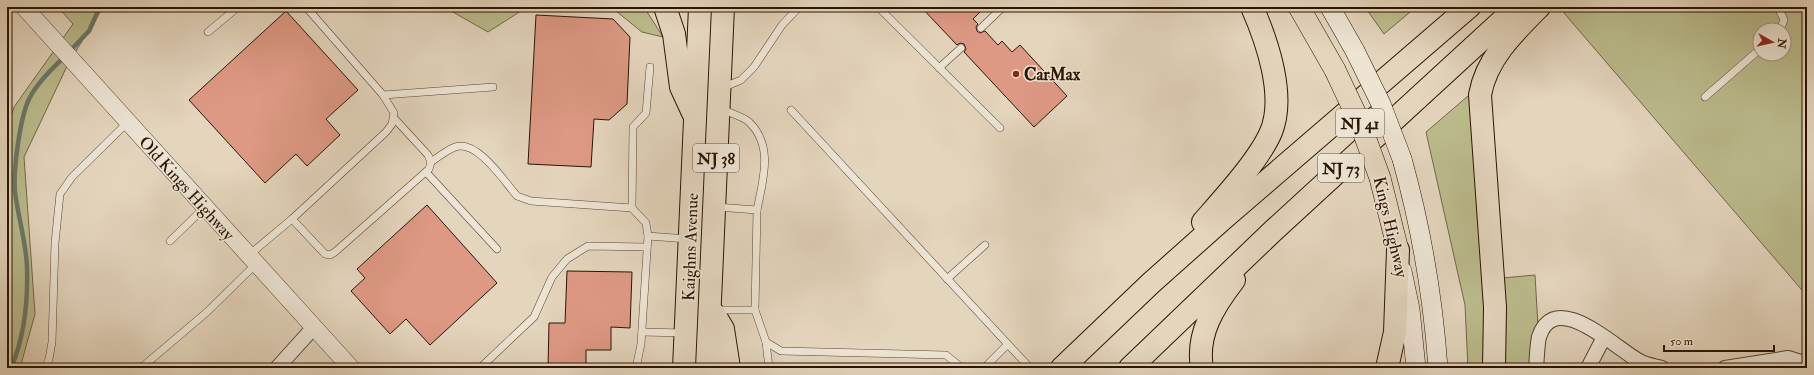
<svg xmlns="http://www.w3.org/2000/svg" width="1814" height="375" viewBox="0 0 1814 375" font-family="'IM FELL Double Pica',serif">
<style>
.green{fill:#bbbb8c;stroke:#726846;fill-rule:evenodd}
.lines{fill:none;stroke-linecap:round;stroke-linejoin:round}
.stream{stroke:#6a7769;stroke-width:4.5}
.building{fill:#de9984;stroke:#2a1501}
.service-casing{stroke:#584530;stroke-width:8}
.minor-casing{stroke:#584530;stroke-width:16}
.tertiary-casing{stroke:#584530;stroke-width:18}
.secondary-casing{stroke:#2a1501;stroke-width:20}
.primary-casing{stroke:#2a1501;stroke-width:22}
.trunk-casing{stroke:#2a1501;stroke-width:24}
.service{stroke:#ede4d4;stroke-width:7}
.minor{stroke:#ede4d4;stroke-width:14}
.tertiary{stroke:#ede4d4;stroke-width:17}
.secondary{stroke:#ede4d4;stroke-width:19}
.primary{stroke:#e4d5bd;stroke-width:21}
.trunk{stroke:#e4d5bd;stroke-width:22}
.secondary-bridge-casing{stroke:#2a1501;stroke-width:20;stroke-linecap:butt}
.primary-bridge-casing{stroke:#2a1501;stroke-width:22;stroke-linecap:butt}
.secondary-bridge{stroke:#ede4d4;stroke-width:19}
.primary-bridge{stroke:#e4d5bd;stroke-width:21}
.poi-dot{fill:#8f2418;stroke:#ede4d4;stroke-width:1.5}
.labels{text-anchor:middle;stroke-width:3;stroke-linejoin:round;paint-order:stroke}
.shield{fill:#ede4d4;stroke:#645340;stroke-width:1}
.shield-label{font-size:16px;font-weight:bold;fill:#2a1501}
.poi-label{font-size:17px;font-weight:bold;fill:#2a1501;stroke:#ede4d4;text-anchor:start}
.street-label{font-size:17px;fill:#2a1501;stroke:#ede4d4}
</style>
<rect width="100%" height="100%" fill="#e4d5bd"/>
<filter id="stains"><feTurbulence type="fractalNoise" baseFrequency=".005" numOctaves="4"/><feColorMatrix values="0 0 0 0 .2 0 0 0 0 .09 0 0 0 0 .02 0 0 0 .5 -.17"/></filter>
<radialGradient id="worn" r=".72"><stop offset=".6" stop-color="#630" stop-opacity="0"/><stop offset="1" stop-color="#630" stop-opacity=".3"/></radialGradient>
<g class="green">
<polygon points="58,7 103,7 68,64 24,157 35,314 20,368 7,368 7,129 14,107 73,24"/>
<polygon points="444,7 522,7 524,9 488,32"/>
<polygon points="611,7 644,7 663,37 642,32"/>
<polygon points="1365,7 1416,7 1384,34"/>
<path d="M1571,7H1699L1701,9L1704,7H1807V296L1564,13ZM1760,30H1784V54H1760Z"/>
<polygon points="1475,90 1492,279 1535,275 1539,343 1538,368 1468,368 1465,305 1426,132"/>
</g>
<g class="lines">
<g class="stream">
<polyline points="69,52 89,31 100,7"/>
<path d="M11,368C25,336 28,301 27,267C26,241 18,217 15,192C13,170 20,118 29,99C37,83 51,70 64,57"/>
</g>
</g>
<g class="building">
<polygon points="921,7 985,7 973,19 978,24 976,27 977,31 980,33 985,31 998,45 1002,41 1012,52 1020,45 1067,96 1034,127 964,52 966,49 964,44 960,43 957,45"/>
<polygon points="286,11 358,90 326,119 340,135 307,166 296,154 265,183 189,100"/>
<polygon points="536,15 613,19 630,37 627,104 609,120 594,119 591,167 528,164"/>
<polygon points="427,205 497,283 430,345 406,319 390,334 351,291 365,278 357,269"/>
<polygon points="567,271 632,272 630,328 611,327 611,350 586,350 586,368 548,368 549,323 565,323"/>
</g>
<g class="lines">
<g class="service-casing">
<g id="service">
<polyline points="878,7 1000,128"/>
<polyline points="1778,7 1784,20 1780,30"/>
<polyline points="1713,8 1715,7"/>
<polyline points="981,28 1003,7"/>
<polyline points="208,32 238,7"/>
<polyline points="939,68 961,48"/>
<polyline points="722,88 741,80 754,67 782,25 799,7"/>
<polyline points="383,95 493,87"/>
<polyline points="1705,97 1760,49"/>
<path d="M721,109C730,113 742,116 749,122C774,146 763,180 757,210"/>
<polyline points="791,110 1030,368"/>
<path d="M431,162C438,157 447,150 455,147C477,139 504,181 517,196L531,201L632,208L646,223L648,236L641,344L636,368"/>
<polyline points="426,172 497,249"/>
<polyline points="716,207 757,210 755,310"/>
<polyline points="632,208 633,127 646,113 650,67"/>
<polyline points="292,219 325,254 330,255 335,252 429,169 431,162 428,155 394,118"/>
<polyline points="648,236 688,239"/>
<polyline points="170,241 205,207"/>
<polyline points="249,255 292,219 386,132 392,124 394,113 383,95 306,7"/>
<polyline points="947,279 985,245"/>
<polyline points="715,310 755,310 766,342 781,351 946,355 962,368"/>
<polyline points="642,332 684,333"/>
<polyline points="766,342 769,368"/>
<polyline points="45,368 49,359 52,342 55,243 60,194 72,177 128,122"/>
<polyline points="141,368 207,312 256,264"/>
<polyline points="480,368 534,317 552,277 567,259 588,246 646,247"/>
<polyline points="984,368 1008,344"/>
</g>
</g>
<g class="minor-casing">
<g id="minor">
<polyline points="277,368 314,327"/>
<path d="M1536,368C1537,358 1537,346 1539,337C1555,287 1617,350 1641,362C1647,365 1655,366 1662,368"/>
<polyline points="1588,368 1604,337"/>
<polyline points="1725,368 1788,358 1807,364"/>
</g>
</g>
<g class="tertiary-casing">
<polyline id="tertiary" points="24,7 351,368"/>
</g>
<g class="secondary-casing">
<g id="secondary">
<polyline points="1330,7 1355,51"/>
<path d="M1402,159C1421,227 1433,297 1438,368"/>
<polyline points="1402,271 1410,309 1416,368"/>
</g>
</g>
<g class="primary-casing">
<g id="primary">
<polyline points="1299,7 1335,70"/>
<polyline points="1380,178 1398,250"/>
</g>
</g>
<g class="trunk-casing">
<g id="trunk">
<polyline points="665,7 674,34 681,87 693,113"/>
<path d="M1203,222C1224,198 1259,160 1271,132C1286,96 1267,41 1252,7"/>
<polyline points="714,314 723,329 729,368"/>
<polyline points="684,368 700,7"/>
<polyline points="707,368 723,7"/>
<polyline points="1062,368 1151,283 1224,218 1469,7"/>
<polyline points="1130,368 1274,230 1517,7"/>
<path d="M1202,368C1196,334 1214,306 1234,280"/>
<polyline points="1387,368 1395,332 1398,250"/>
<path d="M1494,368L1495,307L1480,95C1486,59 1514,32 1539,7"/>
</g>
</g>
<use href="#service" class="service"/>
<use href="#minor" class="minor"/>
<use href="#tertiary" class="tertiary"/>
<use href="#secondary" class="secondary"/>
<use href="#primary" class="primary"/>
<use href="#trunk" class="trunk"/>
<g class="secondary-bridge-casing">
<polyline id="secondary-bridge" points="1355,51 1381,104 1402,159"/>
</g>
<g class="primary-bridge-casing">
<polyline id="primary-bridge" points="1335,70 1360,123 1380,178"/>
</g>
<use href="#secondary-bridge" class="secondary-bridge"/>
<use href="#primary-bridge" class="primary-bridge"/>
</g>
<circle class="poi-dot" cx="1016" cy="74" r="4"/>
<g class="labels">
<g class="shield">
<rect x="1336" y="109" width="48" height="28" rx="3"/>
<rect x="693" y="144" width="46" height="28" rx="3"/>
<rect x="1318" y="154" width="46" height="28" rx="3"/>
</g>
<g class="shield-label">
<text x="1360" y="129">NJ 41</text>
<text x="716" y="164">NJ 38</text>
<text x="1341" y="174">NJ 73</text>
</g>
<g class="poi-label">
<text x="1024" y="80">CarMax</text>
</g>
<g class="street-label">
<text transform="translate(187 188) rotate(48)" y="6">Old Kings Highway</text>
<text transform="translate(1391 227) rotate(77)" y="6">Kings Highway</text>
<text transform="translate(690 247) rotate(-88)" y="6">Kaighns Avenue</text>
</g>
</g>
<rect width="1814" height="375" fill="none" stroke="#e4d5bd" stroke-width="24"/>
<rect x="8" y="8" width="1798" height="359" fill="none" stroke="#2a1501" stroke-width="2"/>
<rect x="12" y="12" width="1790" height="351" fill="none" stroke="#2a1501"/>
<g transform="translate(1772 42) rotate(98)"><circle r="19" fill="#ede4d4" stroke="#9f9180"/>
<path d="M0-3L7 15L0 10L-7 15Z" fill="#8f2418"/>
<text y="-6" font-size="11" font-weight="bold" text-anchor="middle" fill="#2a1501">N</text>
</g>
<path d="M1664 345v6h110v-6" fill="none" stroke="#2a1501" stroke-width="2"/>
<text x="1670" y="345" font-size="12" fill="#2a1501" stroke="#ede4d4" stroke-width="3" paint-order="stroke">50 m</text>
<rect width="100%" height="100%" filter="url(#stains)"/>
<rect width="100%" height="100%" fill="url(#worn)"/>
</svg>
